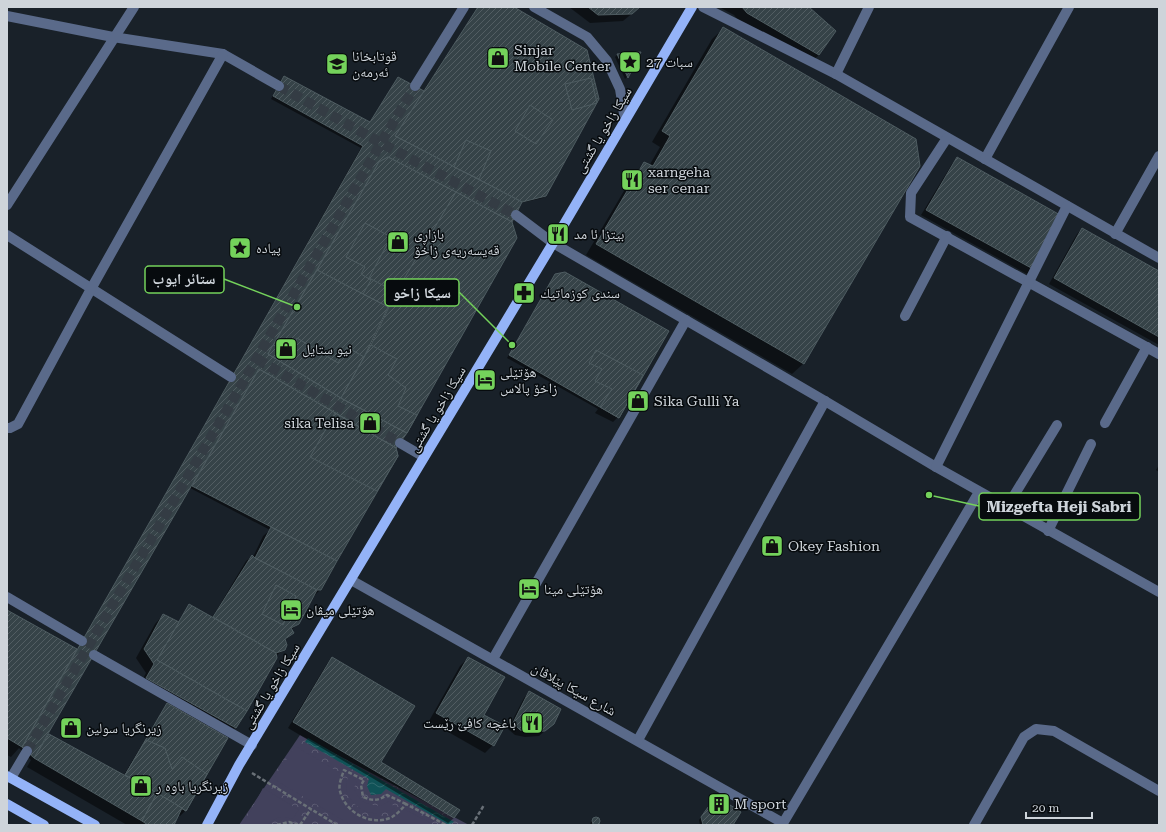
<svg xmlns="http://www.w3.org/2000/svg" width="1166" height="832" viewBox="0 0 1166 832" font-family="'Roboto Serif','Noto Naskh Arabic',serif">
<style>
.park{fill:url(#park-crowns)}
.garden{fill:#42415c}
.water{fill:url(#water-waves)}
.shadow{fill:#0007;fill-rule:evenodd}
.building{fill:url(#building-hatch);stroke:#4e5c61}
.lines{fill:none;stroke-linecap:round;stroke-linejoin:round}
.minor-tunnel{stroke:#343c44;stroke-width:10;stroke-dasharray:10 5;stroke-linecap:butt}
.path{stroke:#697077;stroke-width:2.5;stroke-dasharray:4 2;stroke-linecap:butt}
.minor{stroke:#5a6a8a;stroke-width:10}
.major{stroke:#94b3f8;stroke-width:10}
.labels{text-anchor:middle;stroke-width:3;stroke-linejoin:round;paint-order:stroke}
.poi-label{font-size:14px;fill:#ced4da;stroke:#070b0e;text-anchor:start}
.street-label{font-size:14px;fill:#ced4da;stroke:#070b0e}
.leader{fill:none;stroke:#74d25b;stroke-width:1.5}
.callout-dot{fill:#74d25b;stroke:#070b0e;stroke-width:1.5}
.callout{fill:#070b0e;stroke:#74d25b;stroke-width:1.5}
.callout-label{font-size:15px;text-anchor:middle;font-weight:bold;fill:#ced4da}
</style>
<defs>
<pattern id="park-crowns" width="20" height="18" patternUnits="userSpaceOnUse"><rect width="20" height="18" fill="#42415c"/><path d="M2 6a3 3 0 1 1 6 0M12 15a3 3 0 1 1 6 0" fill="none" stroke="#5c5c73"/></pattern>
<pattern id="water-waves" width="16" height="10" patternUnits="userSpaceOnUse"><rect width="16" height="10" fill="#105257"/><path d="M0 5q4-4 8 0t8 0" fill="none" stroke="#326a6f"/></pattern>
<pattern id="building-hatch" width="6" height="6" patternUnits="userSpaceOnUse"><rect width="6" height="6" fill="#364348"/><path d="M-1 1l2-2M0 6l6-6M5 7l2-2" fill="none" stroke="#525d62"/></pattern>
</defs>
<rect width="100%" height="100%" fill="#192129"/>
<polygon class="park" points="300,735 469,825 239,825"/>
<g class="garden">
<path d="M295,746L342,774C341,779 339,785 339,789C340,794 343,800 346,803C360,821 386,826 402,808L434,825H351L274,779Z"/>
<path d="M348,776L357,781L354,788C360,803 366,804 381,806L389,801L395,808C387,811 381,814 373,813C363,813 350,802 347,792C345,787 347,781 348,776Z"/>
<path d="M263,788L299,810L292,819C281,815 276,817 267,825H243Z"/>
</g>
<polygon class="water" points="308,738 454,822 449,825 386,789 381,794 371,795 367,786 369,779 305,742"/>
<g class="shadow">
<path d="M478,7H512L545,196L543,198L520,203L320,590L312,598L298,624L291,630L293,633L284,641V649L276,656L235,728L227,736L207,724L186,810L180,816L178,814L173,825H127L27,767L31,760L19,748L11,757L7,755V611L77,650L361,148L271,99L282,79L284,77L369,123L396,81L423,92ZM190,488L270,530L263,536L253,557L252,556L246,561L212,618L178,623L163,615L155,624L136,658L146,673L139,686L168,703L165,706L124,775L49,735L45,738Z"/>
<polygon points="569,7 640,7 623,21 590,23"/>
<polygon points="719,7 807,7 835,31 819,55 810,63 739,21 734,15"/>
<polygon points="723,29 919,166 803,364 792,374 586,255 634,174 644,163 649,166 660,147 652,142 712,39"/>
<polygon points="640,53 627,77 625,79 615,57 617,55"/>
<polygon points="957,159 1032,269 1027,274 921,215 952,164"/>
<polygon points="1082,229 1159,272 1159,345 1049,284 1077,234"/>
<polygon points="553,278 618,417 613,422 595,413 598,409 507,358"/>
<polygon points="1159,465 1159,472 1156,470"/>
<polygon points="332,658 379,763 458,810 454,818 448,823 288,728 327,664"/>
<polygon points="468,658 483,715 493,745 485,753 429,721 460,666"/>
<polygon points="529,692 554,723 539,736 525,737 515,735 508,729 524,698"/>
<polygon points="716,797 732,825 700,825 699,820"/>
<polygon points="597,818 599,821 597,824 590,825 591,821"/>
</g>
<g class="building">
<polygon points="478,7 514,7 587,50 599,99 546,196 522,202 395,136"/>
<polygon points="588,7 640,7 632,14 598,15"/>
<polygon points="742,7 809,7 836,31 819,55 747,13"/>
<polygon points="723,27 916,139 920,166 804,364 596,244 644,162 653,166 670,136 662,131"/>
<polygon points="641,52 628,78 617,54"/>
<polygon points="284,76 370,122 398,77 424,91 395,136 522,202 512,222 388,157 379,162 268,354 341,398 407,433 396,448 259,369 34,758 22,747 363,146 273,96"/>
<polygon points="591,78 597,103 572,110 565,84"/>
<polygon points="530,105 553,120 536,144 515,131"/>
<polygon points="466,140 491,151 479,179 454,167"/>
<polygon points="388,157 456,192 388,307 317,270 379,162"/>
<polygon points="957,157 1062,216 1033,269 926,210"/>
<polygon points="456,192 512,222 517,238 407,433 341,398 371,345 396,292"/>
<polygon points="365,223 391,237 369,278 396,292 388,307 363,294 371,280 361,274 365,267 346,257"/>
<polygon points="1082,228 1159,271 1159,337 1054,278"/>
<polygon points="317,270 388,307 364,357 341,398 268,354"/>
<polygon points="565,272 669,331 619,418 509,355 555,274"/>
<polygon points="297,338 338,363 347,347 364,357 341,398 268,354 273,345 291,352"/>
<polygon points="371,345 397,359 388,375 406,388 398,406 417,415 407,433 341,398"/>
<polygon points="596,350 643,375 619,418 600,407 612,389 595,381 602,369 589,363"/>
<polygon points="259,369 396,448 398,456 337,561 192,486"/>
<polygon points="335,413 396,448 398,456 377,491 310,457"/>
<polygon points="271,527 337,561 321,590 317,590 255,558"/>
<polygon points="252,555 255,558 317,590 299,624 291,628 294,633 285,639 287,645 285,650 276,653 213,617"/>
<polygon points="276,585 296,596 283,625 262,614"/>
<polygon points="189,604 276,653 277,658 247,711 157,660"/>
<polygon points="7,610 77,649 22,747 7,738"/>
<polygon points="163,614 179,622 157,660 247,711 236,728 146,678 154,664 144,649"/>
<polygon points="332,657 415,706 381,762 460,810 454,818 293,722"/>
<polygon points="468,657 505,677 484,715 505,726 494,746 436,713"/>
<polygon points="529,691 561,709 554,724 545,731 531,732 520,730 513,723"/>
<polygon points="167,703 228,738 186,811 157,793 125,775"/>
<polygon points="49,734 157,793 142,821 34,758"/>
<polygon points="146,740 165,748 172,769 182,757 207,774 186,811 157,793 125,775"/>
<polygon points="157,793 182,808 174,825 148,825 142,821"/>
<polygon points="716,796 741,812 733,825 703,825 701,817"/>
<circle cx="596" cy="821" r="4"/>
</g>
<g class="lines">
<g class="minor-tunnel">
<polyline points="279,86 381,143 516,215"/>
<polyline points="257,359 400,443"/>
<polyline points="27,751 242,384 381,143 415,86"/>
</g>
<g class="path">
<polyline points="252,773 337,825"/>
<path d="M406,804L387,795C378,801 373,801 363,797L361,785L364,780L344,770C342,776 338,785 340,791C345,813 372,827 392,817C397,814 402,809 406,804L446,825"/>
<polyline points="277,825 289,822 298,825"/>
<polyline points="300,825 311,809"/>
<polyline points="472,825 484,805"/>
</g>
<g class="minor">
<polyline points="534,7 587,37 607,61 620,89 625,120"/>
<polyline points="703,7 836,74 1159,258"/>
<polyline points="7,16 113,37 223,54 279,86"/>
<polyline points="836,74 869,7"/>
<polyline points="415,86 464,7"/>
<polyline points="947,138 911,193 910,217 1159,354"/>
<polyline points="985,159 1069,7"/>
<polyline points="7,205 134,7"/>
<polyline points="516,215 553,243 825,401 936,467 1159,592"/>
<polyline points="1115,234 1159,156"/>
<polyline points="7,235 231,377"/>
<polyline points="905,316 947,236"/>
<polyline points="1105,423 1147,347"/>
<polyline points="7,428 10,428 18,424 91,289 223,54"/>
<polyline points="400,443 424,457"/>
<polyline points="936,467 1067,206"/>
<polyline points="1007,507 1057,425"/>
<polyline points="1048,531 1091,444"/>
<polyline points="351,580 783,823"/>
<polyline points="7,597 82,641"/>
<polyline points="94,655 252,745"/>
<polyline points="493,659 686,320"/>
<polyline points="638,740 825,401"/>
<polyline points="11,778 27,751"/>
<polyline points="782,825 979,492"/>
<polyline points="974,825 1024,737 1036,729 1054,731 1159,791"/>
</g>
<g class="major">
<polyline points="7,776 95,825"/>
<polyline points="7,804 44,825"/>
<polyline points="207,825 239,765 553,243 692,7"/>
</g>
</g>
<defs>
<g id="shop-square" transform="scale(1.15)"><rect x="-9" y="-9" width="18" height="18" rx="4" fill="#74d25b" stroke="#070b0e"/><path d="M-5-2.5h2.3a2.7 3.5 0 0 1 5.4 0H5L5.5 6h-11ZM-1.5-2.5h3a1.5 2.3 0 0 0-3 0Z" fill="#111"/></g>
<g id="sight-square" transform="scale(1.15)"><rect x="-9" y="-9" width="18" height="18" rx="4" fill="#74d25b" stroke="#070b0e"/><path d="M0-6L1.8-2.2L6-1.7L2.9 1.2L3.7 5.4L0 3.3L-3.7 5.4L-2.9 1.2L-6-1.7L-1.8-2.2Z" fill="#111"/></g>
<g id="school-square" transform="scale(1.15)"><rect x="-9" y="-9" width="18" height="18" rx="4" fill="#74d25b" stroke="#070b0e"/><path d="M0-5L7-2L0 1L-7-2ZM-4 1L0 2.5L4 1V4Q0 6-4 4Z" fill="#111"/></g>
<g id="restaurant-square" transform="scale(1.15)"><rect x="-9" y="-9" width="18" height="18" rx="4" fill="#74d25b" stroke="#070b0e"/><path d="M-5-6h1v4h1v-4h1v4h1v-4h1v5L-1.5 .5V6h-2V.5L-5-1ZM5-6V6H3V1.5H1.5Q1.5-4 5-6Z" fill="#111"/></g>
<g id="pharmacy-square" transform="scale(1.15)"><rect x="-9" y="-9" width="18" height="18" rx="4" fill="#74d25b" stroke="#070b0e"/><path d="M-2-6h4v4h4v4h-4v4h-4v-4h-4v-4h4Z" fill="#111"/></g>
<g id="hotel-square" transform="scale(1.15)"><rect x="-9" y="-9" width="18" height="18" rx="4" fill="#74d25b" stroke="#070b0e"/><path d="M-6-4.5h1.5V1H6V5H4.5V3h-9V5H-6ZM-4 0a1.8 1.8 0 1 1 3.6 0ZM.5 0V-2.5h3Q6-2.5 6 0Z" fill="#111"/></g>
<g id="building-square" transform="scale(1.15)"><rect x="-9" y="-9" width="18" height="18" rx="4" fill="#74d25b" stroke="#070b0e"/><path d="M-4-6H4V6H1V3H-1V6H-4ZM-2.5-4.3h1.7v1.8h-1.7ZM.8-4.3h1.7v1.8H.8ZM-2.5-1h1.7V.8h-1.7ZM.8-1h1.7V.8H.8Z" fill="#111"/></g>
</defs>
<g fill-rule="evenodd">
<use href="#shop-square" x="498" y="58"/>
<use href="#sight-square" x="630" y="62"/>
<use href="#school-square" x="337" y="64"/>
<use href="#restaurant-square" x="632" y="180"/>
<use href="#restaurant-square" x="558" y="234"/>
<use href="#shop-square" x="398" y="242"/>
<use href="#sight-square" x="240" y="248"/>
<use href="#pharmacy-square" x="524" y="293"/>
<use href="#shop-square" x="286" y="349"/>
<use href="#hotel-square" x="485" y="380"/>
<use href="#shop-square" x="638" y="401"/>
<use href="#shop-square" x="370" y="423"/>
<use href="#shop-square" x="772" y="546"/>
<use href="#hotel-square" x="529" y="589"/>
<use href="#hotel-square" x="291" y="610"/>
<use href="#restaurant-square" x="532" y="723"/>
<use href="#shop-square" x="71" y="728"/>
<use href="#shop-square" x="141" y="786"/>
<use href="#building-square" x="719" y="804"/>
</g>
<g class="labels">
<g class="poi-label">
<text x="514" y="55">Sinjar<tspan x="514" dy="16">Mobile Center</tspan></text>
<text x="352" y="61">قوتابخانا<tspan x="352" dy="16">ئه‌رمه‌ن</tspan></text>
<text x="646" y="67">27 سبات</text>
<text x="648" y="177">xarngeha<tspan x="648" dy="16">ser cenar</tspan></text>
<text x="414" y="239">بازاڕی<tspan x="414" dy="16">قەیسەریەی زاخۆ</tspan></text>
<text x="574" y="239">بيتزا ئا مد</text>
<text x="256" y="253">پیادە</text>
<text x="540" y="298">سندی کوزماتیك</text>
<text x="302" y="354">نيو ستايل</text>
<text x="500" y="377">هۆتێلی<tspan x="500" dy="16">زاخۆ پالاس</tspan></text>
<text x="654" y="406">Sika Gulli Ya</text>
<text x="354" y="428" text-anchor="end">sika Telisa</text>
<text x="788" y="551">Okey Fashion</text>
<text x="544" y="594">هۆتێلی مینا</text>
<text x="306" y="615">هۆتێلی میڤان</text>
<text x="516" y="728" text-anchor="end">باغچه‌ كافێ رێست</text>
<text x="86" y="733">زيرنگريا سولين</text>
<text x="156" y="791">زيرنگريا باوه ر</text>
<text x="734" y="809">M sport</text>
</g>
<g class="street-label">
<text transform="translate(603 130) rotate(-59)" y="5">سیکا زاخو یا گشتى</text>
<text transform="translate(437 409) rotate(-59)" y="5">سیکا زاخو یا گشتى</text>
<text transform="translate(271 686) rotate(-59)" y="5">سیکا زاخو یا گشتى</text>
<text transform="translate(574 689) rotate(29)" y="5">شارع سيكا پێلاڤان</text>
</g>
</g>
<path class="leader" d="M297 307L224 279M512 345L459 292M929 495L979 506"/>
<g class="callout-dot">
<circle cx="297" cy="307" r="4"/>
<circle cx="512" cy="345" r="4"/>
<circle cx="929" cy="495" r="4"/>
</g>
<g class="callout">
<rect x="145" y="266" width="79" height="27" rx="4"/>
<rect x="385" y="279" width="74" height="27" rx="4"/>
<rect x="979" y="493" width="161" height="27" rx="4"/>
</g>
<g class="callout-label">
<text x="184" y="284">ستائر ايوب</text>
<text x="422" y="298">سيكا زاخو</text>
<text x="1059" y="512">Mizgefta Heji Sabri</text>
</g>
<rect width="1166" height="832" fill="none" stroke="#ced4da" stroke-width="16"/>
<path d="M1026 812v6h66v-6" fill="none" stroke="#ced4da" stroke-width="2"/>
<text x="1032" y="812" font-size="12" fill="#ced4da" stroke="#070b0e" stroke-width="3" paint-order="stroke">20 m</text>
</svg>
